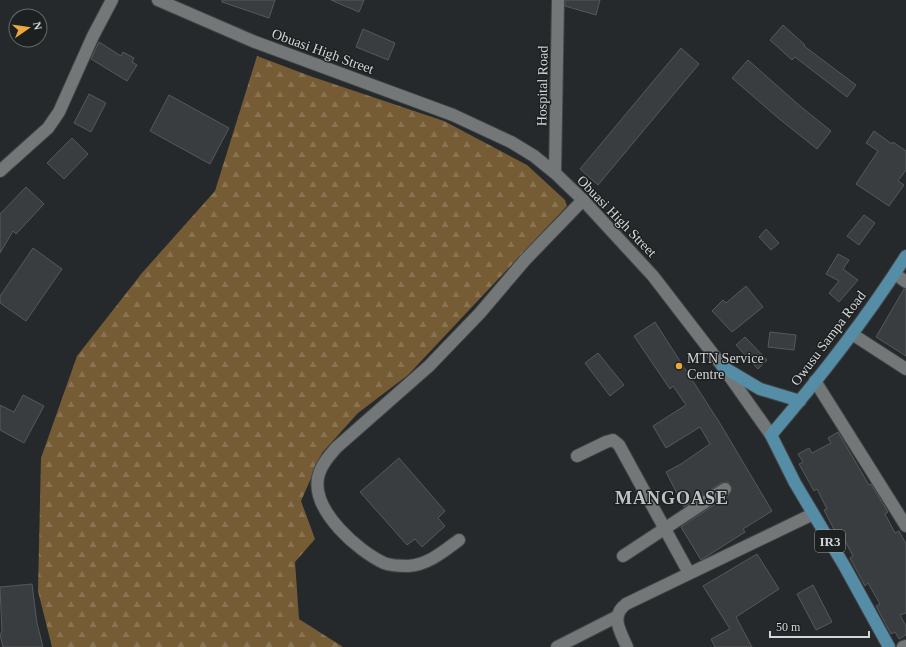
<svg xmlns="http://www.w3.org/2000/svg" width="906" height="647" viewBox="0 0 906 647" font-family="'Times New Roman',serif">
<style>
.forest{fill:url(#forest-firs)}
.building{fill:#3a3d3f;stroke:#56595b}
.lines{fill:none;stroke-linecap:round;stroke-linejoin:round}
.minor-casing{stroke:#424546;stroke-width:14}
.major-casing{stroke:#424546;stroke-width:14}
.minor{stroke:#737778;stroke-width:12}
.major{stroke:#558da6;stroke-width:12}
.poi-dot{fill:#eca93a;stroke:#1d2021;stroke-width:1.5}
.labels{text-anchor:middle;stroke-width:3;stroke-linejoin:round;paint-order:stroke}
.shield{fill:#1d2021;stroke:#9d9fa0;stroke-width:1}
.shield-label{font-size:13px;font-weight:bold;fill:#d4d6d7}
.street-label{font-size:14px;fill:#d4d6d7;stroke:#1d2021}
.poi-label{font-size:14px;fill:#d4d6d7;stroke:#1d2021;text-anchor:start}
.district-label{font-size:18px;font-weight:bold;letter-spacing:1px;fill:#bfc3c5;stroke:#1d2021}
</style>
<defs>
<pattern id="forest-firs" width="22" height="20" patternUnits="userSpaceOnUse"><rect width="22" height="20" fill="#765c35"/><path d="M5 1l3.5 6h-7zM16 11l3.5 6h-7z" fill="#897352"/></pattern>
</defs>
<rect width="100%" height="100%" fill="#26292b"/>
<polygon class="forest" points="257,56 310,76 444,121 527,165 565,200 567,206 408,375 358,413 322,453 301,501 315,539 295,562 299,619 343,647 52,647 38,591 41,458 77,356 142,273 215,191"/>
<g class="building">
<polygon points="222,0 275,0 269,18 222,2"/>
<polygon points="331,0 364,0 359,12"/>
<polygon points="565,0 600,0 596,15 565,6"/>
<polygon points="783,25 805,45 804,46 856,85 847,97 795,57 792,60 770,40"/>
<polygon points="363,29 395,43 388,60 356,47"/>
<polygon points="99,42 121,56 123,52 134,58 132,62 137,65 127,81 91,59"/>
<polygon points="681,48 699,64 598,185 580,169"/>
<polygon points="748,60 800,106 831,131 817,149 777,117 732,78"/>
<polygon points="89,94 106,103 91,132 74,123"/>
<polygon points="169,95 229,128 210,164 150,131"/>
<polygon points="874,131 892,144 893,142 906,151 906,170 898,181 904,185 889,206 856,184 878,151 866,143"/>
<polygon points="72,138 88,154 64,179 47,163"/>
<polygon points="26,187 44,204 16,234 13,231 0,253 0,214"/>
<polygon points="864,215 875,223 859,245 847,236"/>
<polygon points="766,229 779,243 771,250 759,237"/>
<polygon points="33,248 62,269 26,321 0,303 0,296"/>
<polygon points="838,254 849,260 843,269 858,280 839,302 829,293 839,281 826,274"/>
<polygon points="746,286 763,307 732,332 712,311 723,300 726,303"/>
<polygon points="904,289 906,289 906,356 876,337"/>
<polygon points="655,322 721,425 772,511 743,529 745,532 701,560 681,527 729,495 732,488 728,482 721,483 684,507 666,472 681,464 710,444 700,427 666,448 653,426 686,405 673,386 670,389 634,336"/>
<polygon points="770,332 796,335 794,350 768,347"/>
<polygon points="745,337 767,360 758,369 736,345"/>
<polygon points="598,353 624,385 610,396 585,363"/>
<polygon points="23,395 44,406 24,443 0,430 0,405 14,412"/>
<polygon points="838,432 869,485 871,484 888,512 885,514 895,533 899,531 906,544 906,613 900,615 906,626 906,635 899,639 895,632 891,634 876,606 880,604 868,583 865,586 850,558 853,556 843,537 839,539 824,510 827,509 817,489 814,491 799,464 803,462 798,454 809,448 812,453 831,443 828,438"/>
<polygon points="399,458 445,511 438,518 445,526 422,547 415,539 407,545 360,492"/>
<polygon points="757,554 779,589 736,617 752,647 715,647 711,639 730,629 703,586"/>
<polygon points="32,584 37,623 43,647 3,647 0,634 2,632 0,587"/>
<polygon points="813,585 832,622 816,630 797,594"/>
</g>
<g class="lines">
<g class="minor-casing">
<g id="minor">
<polyline points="158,0 255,42 453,115 511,142 534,156 555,173 583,200 653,276 723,367 771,435"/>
<polyline points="0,171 48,128 59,112 93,36 112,0"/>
<polyline points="555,173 558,0"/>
<polyline points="895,274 906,282"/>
<polyline points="852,334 906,369"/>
<polyline points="815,381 906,526"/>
<polyline points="577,456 606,442 613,440 619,445 689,573"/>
<path d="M459,540C444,551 428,565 408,566C401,566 391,566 384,563C358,551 312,511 318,478C320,466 329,456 337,447L429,366L480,313L525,260L583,200"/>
<polyline points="623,556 725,489"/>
<polyline points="557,647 616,617"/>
<path d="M627,647C620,631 610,616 626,604L813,514"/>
<polyline points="903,647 906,646"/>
</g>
</g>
<g class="major-casing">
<g id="major">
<polyline points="723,367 760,389 800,401"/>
<path d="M889,647L845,567L795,483L771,435C819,379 866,319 906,256"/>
</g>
</g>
<use href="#minor" class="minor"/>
<use href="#major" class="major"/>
</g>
<circle class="poi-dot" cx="679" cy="366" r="4"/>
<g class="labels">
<rect class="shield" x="815" y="530" width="30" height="22" rx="3"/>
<g class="shield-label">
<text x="830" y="546">IR3</text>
</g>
<g class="street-label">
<text transform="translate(323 51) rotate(20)" y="5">Obuasi High Street</text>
<text transform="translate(542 86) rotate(-89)" y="5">Hospital Road</text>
<text transform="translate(617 216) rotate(46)" y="5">Obuasi High Street</text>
<text transform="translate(828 338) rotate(-53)" y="5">Owusu Sampa Road</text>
</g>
<g class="poi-label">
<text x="687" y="363">MTN Service<tspan x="687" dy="16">Centre</tspan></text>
</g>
<g class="district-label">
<text x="672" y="504">MANGOASE</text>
</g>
</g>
<g transform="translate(28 28) rotate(77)"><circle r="19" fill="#1d2021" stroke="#66696a"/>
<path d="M0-3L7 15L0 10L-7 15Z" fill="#eca93a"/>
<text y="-6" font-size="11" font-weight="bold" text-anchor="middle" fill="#d4d6d7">N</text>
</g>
<path d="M770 631v6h99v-6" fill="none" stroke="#d4d6d7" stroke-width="2"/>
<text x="776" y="631" font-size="12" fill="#d4d6d7" stroke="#1d2021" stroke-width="3" paint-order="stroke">50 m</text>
</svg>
